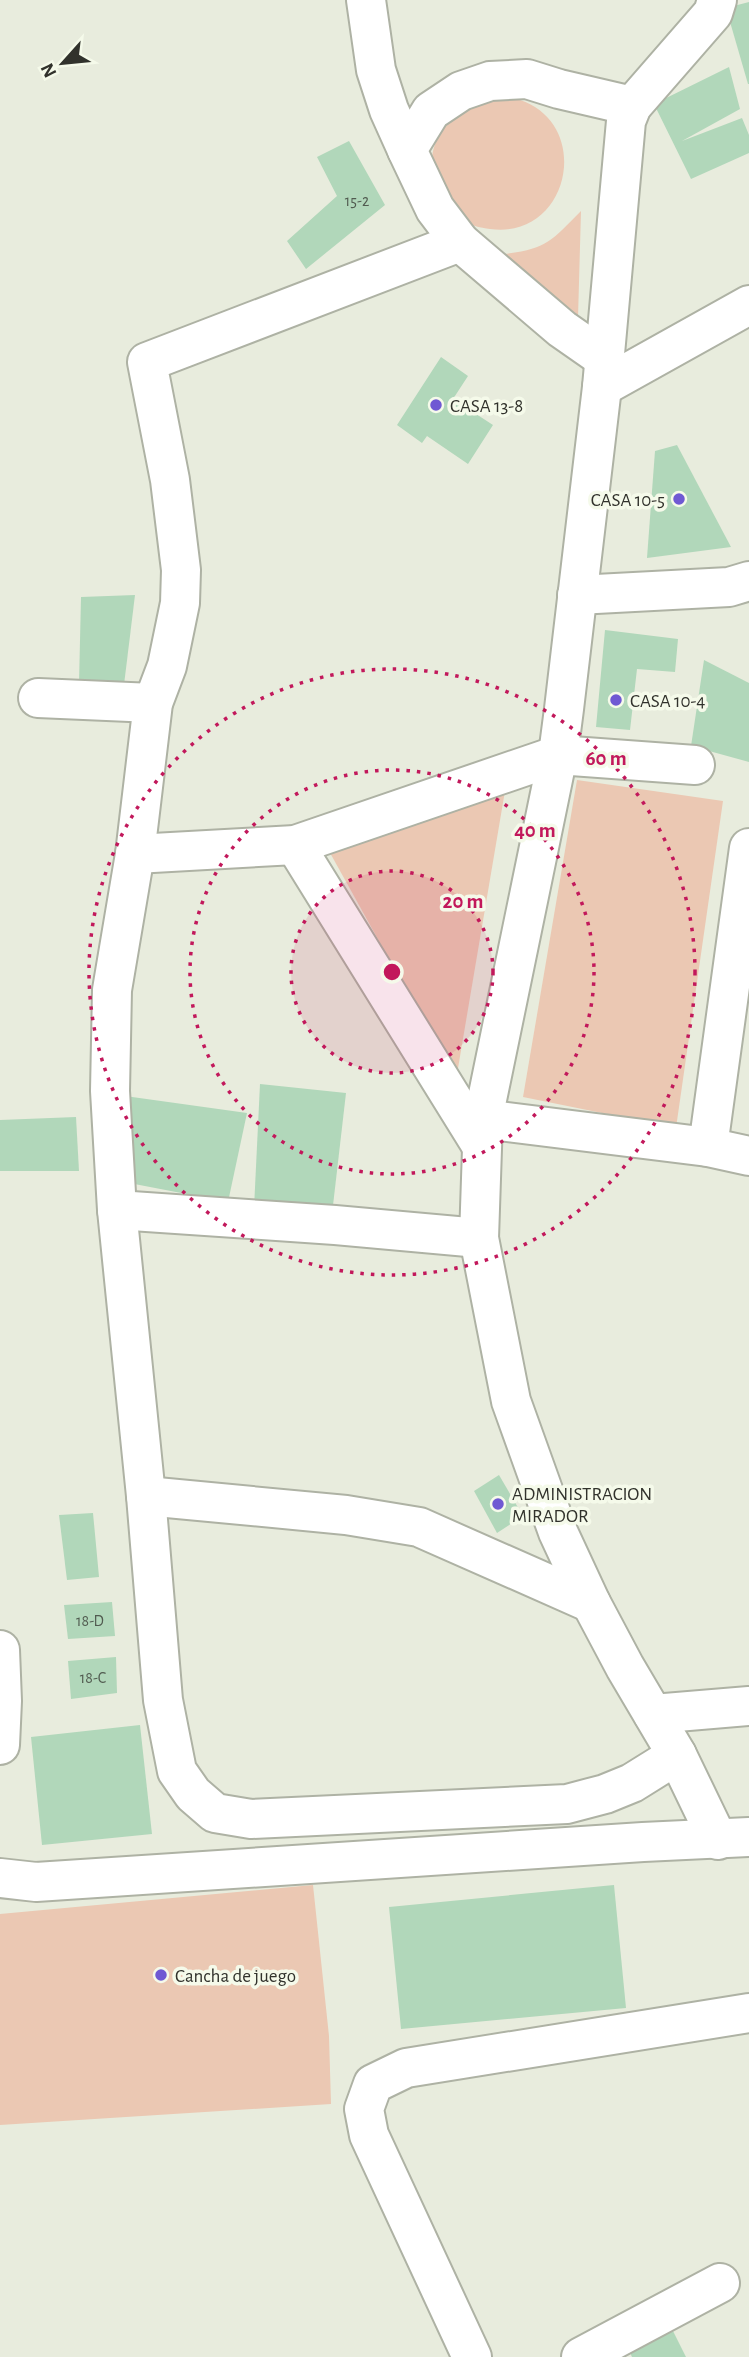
<svg xmlns="http://www.w3.org/2000/svg" width="749" height="2357" viewBox="0 0 749 2357" font-family="'Alegreya Sans',sans-serif">
<style>
.green{fill:#ebc8b3}
.building{fill:#b1d7ba}
.lines{fill:none;stroke-linecap:round;stroke-linejoin:round}
.minor-casing{stroke:#aeb2a4;stroke-width:42}
.minor{stroke:#fff;stroke-width:38}
.ring{fill:none;stroke:#c2185b;stroke-width:3.5;stroke-dasharray:3.5 7}
.poi-dot{fill:#6f59d3;stroke:#f5faea;stroke-width:2.5}
.labels{text-anchor:middle;stroke-width:7;stroke-linejoin:round;paint-order:stroke}
.number-label{font-size:16px;fill:#515b50}
.poi-label{font-size:19px;fill:#31322c;stroke:#f5faea;text-anchor:start}
.centre{fill:#c2185b;stroke:#f5faea;stroke-width:3.5}
.ring-label{font-size:21px;text-anchor:middle;font-weight:bold;fill:#c2185b;stroke:#f5faea;stroke-width:7;stroke-linejoin:round;paint-order:stroke}
</style>
<rect width="100%" height="100%" fill="#e8ecdd"/>
<g class="green">
<path d="M499,97C505,98 513,98 520,100C594,125 569,240 490,229C481,228 467,225 460,218C455,212 451,201 448,194C443,185 436,175 433,166C428,149 445,120 459,110C469,103 487,101 499,97Z"/>
<path d="M581,211L578,318L504,254C547,249 551,241 581,211Z"/>
<polygon points="577,780 723,801 676,1128 523,1097"/>
<polygon points="506,785 456,1080 329,851"/>
<polygon points="313,1885 329,2036 331,2104 0,2125 0,1914"/>
</g>
<g class="building">
<polygon points="749,2 749,84 748,84 726,8"/>
<polygon points="729,67 740,109 682,141 742,118 749,135 749,153 691,179 654,104"/>
<polygon points="349,141 385,205 306,269 287,241 337,196 317,157"/>
<polygon points="441,357 468,376 453,399 493,425 468,464 427,436 422,443 397,425"/>
<polygon points="677,445 731,547 647,558 655,451"/>
<polygon points="135,595 123,693 79,684 81,597"/>
<polygon points="605,630 678,639 675,672 637,669 630,730 596,727"/>
<polygon points="704,660 749,683 749,762 691,746"/>
<polygon points="260,1084 346,1093 332,1214 254,1208"/>
<polygon points="125,1096 247,1113 228,1202 124,1182"/>
<polygon points="76,1117 79,1171 0,1171 0,1120"/>
<polygon points="499,1475 523,1516 497,1533 474,1491"/>
<polygon points="93,1513 99,1577 67,1580 59,1515"/>
<polygon points="112,1602 115,1636 68,1639 64,1605"/>
<polygon points="116,1657 117,1693 71,1699 68,1661"/>
<polygon points="140,1725 152,1834 42,1845 31,1737"/>
<polygon points="614,1885 626,2008 401,2029 389,1907"/>
<polygon points="668,2321 686,2357 632,2357 625,2342"/>
</g>
<g class="lines">
<g class="minor-casing">
<g id="minor">
<polyline points="366,0 376,70 389,110 407,150"/>
<polyline points="717,0 713,13 632,106 626,121 602,387 564,709 558,755 483,1119 479,1238 511,1401 558,1532 591,1603 625,1667 677,1755 718,1840"/>
<polyline points="460,242 147,362 170,480 181,570 180,603 167,666 153,703 135,854 112,990 110,1091 117,1210 146,1496 163,1700 177,1771 193,1794 215,1813 251,1819 567,1804 605,1794 632,1783 677,1755"/>
<polyline points="605,359 562,329 460,242 435,209 407,150 431,111 461,91 490,81 527,79 559,89 632,106"/>
<polyline points="602,387 749,305"/>
<polyline points="577,595 729,587 749,581"/>
<polyline points="38,698 153,703"/>
<polyline points="295,845 481,1145"/>
<polyline points="135,854 295,845 558,755 695,765"/>
<polyline points="483,1119 708,1147 749,1156"/>
<polyline points="708,1147 749,848"/>
<polyline points="117,1210 335,1225 479,1238"/>
<polyline points="146,1496 346,1515 419,1527 591,1603"/>
<polyline points="0,1650 2,1701 0,1745"/>
<polyline points="653,1714 749,1706"/>
<polyline points="0,1878 36,1882 643,1842 749,1837"/>
<polyline points="472,2357 369,2135 364,2109 373,2084 406,2068 749,2013"/>
<polyline points="581,2357 720,2283"/>
</g>
</g>
<use href="#minor" class="minor"/>
</g>
<circle cx="392" cy="972" r="101" fill="#c2185b" fill-opacity=".12"/>
<g class="ring">
<circle cx="392" cy="972" r="101"/>
<circle cx="392" cy="972" r="202"/>
<circle cx="392" cy="972" r="303"/>
</g>
<g class="poi-dot">
<circle cx="436" cy="405" r="7"/>
<circle cx="679" cy="499" r="7"/>
<circle cx="616" cy="700" r="7"/>
<circle cx="498" cy="1504" r="7"/>
<circle cx="161" cy="1975" r="7"/>
</g>
<g class="labels">
<g class="number-label">
<text x="357" y="206">15-2</text>
<text x="90" y="1626">18-D</text>
<text x="93" y="1683">18-C</text>
</g>
<g class="poi-label">
<text x="450" y="412">CASA 13-8</text>
<text x="665" y="506" text-anchor="end">CASA 10-5</text>
<text x="630" y="707">CASA 10-4</text>
<text x="512" y="1500">ADMINISTRACION<tspan x="512" dy="22">MIRADOR</tspan></text>
<text x="175" y="1982">Cancha de juego</text>
</g>
</g>
<circle cx="392" cy="972" r="10" class="centre"/>
<g class="ring-label">
<text x="606" y="765">60 m</text>
<text x="535" y="837">40 m</text>
<text x="463" y="908">20 m</text>
</g>
<g transform="translate(63 63) rotate(243)" stroke="#f5faea" stroke-width="5" paint-order="stroke">
<path d="M0-5L12 26L0 18L-12 26Z" fill="#31322c"/>
<text y="-10" font-size="19" font-weight="bold" text-anchor="middle" fill="#31322c">N</text>
</g>
</svg>
